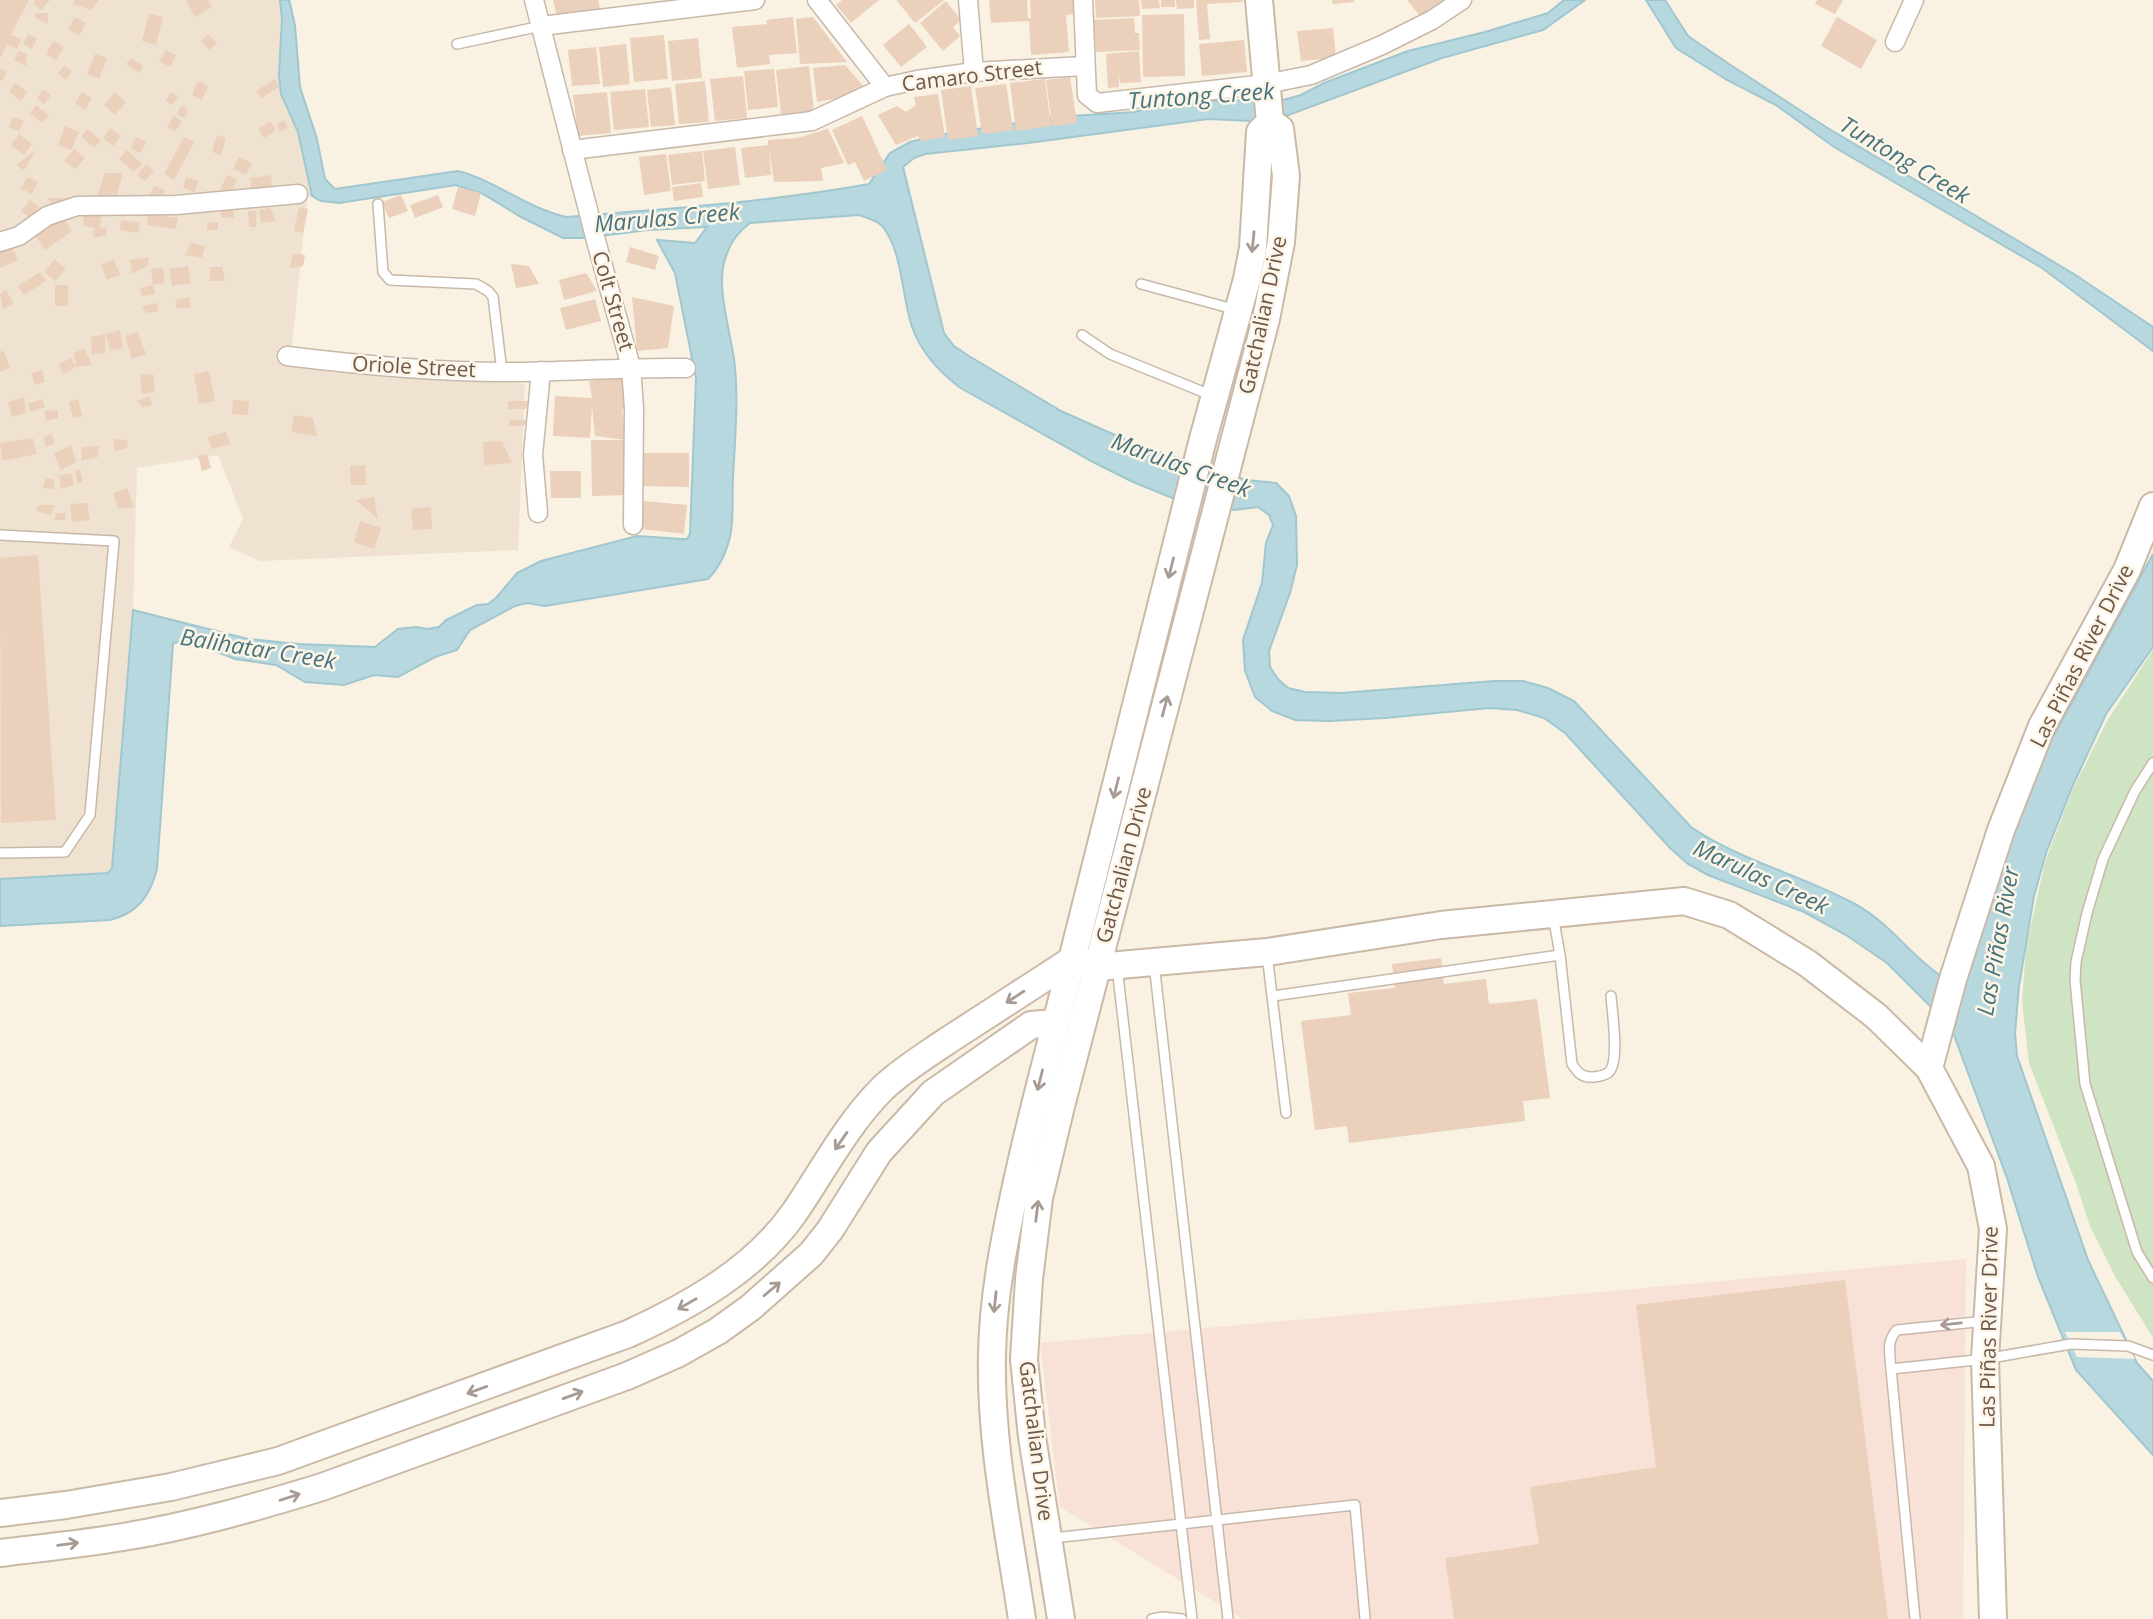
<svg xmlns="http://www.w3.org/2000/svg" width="2153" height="1619" viewBox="0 0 2153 1619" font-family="'Open Sans',sans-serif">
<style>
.residential{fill:#f0e2d0}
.commercial{fill:#f8e1d6}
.green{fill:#cee4c2}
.water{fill:#b8d8e0;stroke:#a0c7d0;stroke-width:2}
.pier{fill:#f9f1e1}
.building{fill:#ebd0bc}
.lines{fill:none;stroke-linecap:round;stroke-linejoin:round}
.lane-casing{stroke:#c8b8aa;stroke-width:12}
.street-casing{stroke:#c8b8aa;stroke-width:21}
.secondary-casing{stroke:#cbb9a8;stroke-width:30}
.lane{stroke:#fff;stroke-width:9}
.street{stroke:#fff;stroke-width:18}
.secondary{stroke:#fff;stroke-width:26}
.oneway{stroke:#a79b93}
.labels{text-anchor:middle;stroke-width:5;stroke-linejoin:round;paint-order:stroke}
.street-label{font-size:21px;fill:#6d584b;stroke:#fdf5e6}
.water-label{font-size:23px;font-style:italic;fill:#47747f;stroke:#fdf5e6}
</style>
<rect width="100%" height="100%" fill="#f9f1e1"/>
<g class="residential">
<polygon points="29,0 280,0 286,109 298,132 312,196 101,202 0,237 0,58"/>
<polygon points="307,200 290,365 525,384 518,550 260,561 229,547 243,519 218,455 137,468 133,610 112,868 109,873 0,879 0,247 74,210"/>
</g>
<polygon class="commercial" points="1966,1259 1963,1619 1243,1619 1060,1507 1040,1343"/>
<polygon class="green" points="2153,650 2153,1338 2115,1276 2090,1226 2077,1186 2029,1063 2022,1002 2026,948 2045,862 2073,789 2107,721"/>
<g class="water">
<path d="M280,0H289L290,3L295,26L300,87L317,139L325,179L335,189L458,171C496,181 527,208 566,217C668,209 769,202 869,184L890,153L910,142L939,135L1055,117L1134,112L1181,101L1283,100L1301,95L1324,83L1408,51L1485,32L1548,13L1564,0H1585L1543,30L1442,58L1283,117L1251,121L1208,119L1028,143L925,154L914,158L903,167L944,333L954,346L969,356L1061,411L1135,444L1246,480L1276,483L1289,496L1296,516L1297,565L1290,593L1269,651L1270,667L1278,679L1288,688L1305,692L1341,693L1494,681H1523L1548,688L1574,701L1691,827C1741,861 1802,875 1855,904C1891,924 1909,954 1941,976L2002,862L2030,788L2053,737L2153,554V647L2106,714L2073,785L2046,853L2034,896L2019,986L2015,1033L2017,1056L2088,1260L2137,1363L2153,1381V1455L2076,1370L2038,1277L2007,1178L1951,1027L1887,963L1846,935L1804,912L1708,875L1688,864L1670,848L1565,733L1544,718L1517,710L1489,708L1385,718L1329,721L1295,720L1272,711L1255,697L1245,671L1243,640L1262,583L1266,543L1273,525L1269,515L1258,507L1234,510L1177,500L1131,481L1093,462L959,387C938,370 921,352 912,327C902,298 903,253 883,227C877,220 867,218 859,215L750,223C736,233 728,246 724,263C717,289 730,331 734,359C739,397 735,439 733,477C732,497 734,518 730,537C726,553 720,567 708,579L545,606L527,603L515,606L470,630L457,650L435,657L398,677L374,675L344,685L305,682L276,665L235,659L189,641L173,643L157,869C150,896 138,913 110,920L0,926V879L108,873L112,868L133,610L248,639L298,644L375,647L398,629L416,627L427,629L439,627L446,620L477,605L488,604L496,598L517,573L541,561L637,536L682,539H687L690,534L696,378L675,273L657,240L695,243L707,227L648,230L584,238H563L521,217L483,194L456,185L339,203L321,201L312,196L298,132L281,94L279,75L282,19Z"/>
<polygon points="1646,0 1665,0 1688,36 1732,66 1826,127 2074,274 2153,327 2153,351 2042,268 1834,147 1776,105 1727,80 1676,48"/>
</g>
<polygon class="pier" points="2065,1332 2120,1332 2135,1359 2077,1357"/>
<g class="building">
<polygon points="0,0 29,0 11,35 21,39 17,49 7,44 0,59"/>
<polygon points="35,0 50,0 41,10 33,3"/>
<polygon points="75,0 99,0 91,10 73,4"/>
<polygon points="186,0 208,0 212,7 195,17"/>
<polygon points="553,0 598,0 600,9 558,20"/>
<polygon points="842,0 879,0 851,23 836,5"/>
<polygon points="898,0 944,0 915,23 897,1"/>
<polygon points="989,0 1027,0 1028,18 1031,18 1030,0 1073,0 1074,14 1066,15 1069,52 1031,55 1029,21 991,23"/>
<polygon points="1095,0 1139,0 1140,16 1096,18"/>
<polygon points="1141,0 1159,0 1160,8 1142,9"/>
<rect x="1161" y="0" width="14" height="7"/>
<polygon points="1176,0 1194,0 1194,8 1177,9"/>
<polygon points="1196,0 1243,0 1243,2 1207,4 1210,39 1199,40"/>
<polygon points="1332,0 1354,0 1354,2 1333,4"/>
<polygon points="1407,0 1448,0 1423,20"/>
<polygon points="1817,0 1843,0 1835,14 1815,4"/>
<polygon points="946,1 961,20 953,27 960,36 943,51 920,23"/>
<polygon points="35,13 48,13 48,24 35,18"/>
<polygon points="149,13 163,17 156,45 142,41"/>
<polygon points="1184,14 1185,76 1143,77 1142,15"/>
<polygon points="75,17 86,23 79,36 68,29"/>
<polygon points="793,17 797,53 769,55 770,64 737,68 732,27 767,24 766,20"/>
<polygon points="813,17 847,62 800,64 796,19"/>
<polygon points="1837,17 1877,40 1861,69 1821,46"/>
<polygon points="1134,18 1135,33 1139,33 1140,50 1096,52 1094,20"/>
<polygon points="909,24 927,47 901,67 883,45"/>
<polygon points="1333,28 1336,58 1301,61 1297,31"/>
<polygon points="28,34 37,39 32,49 23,44"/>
<polygon points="208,34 217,43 209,50 201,41"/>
<polygon points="664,35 668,79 634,82 630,38"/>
<polygon points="698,38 702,78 672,81 668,41"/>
<polygon points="1244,40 1247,72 1202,76 1199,44"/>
<polygon points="53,41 64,47 56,60 46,54"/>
<polygon points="626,44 630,84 603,87 599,47"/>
<polygon points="596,47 600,84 572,86 568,50"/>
<polygon points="166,50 176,55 170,67 159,61"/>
<polygon points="18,51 27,54 26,66 14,60"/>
<polygon points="1139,51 1141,82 1120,83 1119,74 1119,87 1108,88 1106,54"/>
<polygon points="95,54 107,58 99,79 87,74"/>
<polygon points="131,58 143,66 139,73 126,64"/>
<polygon points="65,65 72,72 66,80 58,73"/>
<polygon points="845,65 866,89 849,96 817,102 813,68"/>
<polygon points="809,66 814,111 781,114 776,70"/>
<polygon points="0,68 7,72 2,81 0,80"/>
<polygon points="774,69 778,107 748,110 744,71"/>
<polygon points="743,76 747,118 715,121 710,79"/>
<polygon points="1070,77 1077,123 1052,126 1046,80"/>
<polygon points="275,79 279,87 261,98 256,91"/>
<polygon points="1045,79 1051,126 1016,131 1010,83"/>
<polygon points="198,81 208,86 202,100 192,95"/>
<polygon points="705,81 709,122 679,124 675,84"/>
<polygon points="15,83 27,92 21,101 9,92"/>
<polygon points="1006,84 1013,130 982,134 975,88"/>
<polygon points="971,86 978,136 948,140 941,90"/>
<polygon points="671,87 675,125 651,127 647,90"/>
<polygon points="43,89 51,95 44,104 37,98"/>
<polygon points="645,89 649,127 614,130 610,92"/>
<polygon points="82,92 92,98 85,110 75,103"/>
<polygon points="115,92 126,102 115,115 104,105"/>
<polygon points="171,92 178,96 172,105 166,101"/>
<polygon points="607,92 611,133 578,136 573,95"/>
<polygon points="938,94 945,137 921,141 918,136 896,145 878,115 897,106 906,112 916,105 914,97"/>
<polygon points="182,104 188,112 184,118 177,114"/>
<polygon points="36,105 49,115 42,123 30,113"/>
<polygon points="174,116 182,121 175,132 167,127"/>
<polygon points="862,116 887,170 864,181 855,162 848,165 832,130"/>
<polygon points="13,117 24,121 19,131 9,127"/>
<polygon points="284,120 288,128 280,132 276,125"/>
<polygon points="270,121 276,130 264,138 258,129"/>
<polygon points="65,126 79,132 71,150 58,145"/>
<polygon points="110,128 121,136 113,146 103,138"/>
<polygon points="88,129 101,141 94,148 81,136"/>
<polygon points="828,129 844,163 821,168 823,181 774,182 769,149 771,175 745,178 741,148 768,145 768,140 797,138"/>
<polygon points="19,134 32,144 24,155 11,145"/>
<polygon points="217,135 226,138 221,155 212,152"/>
<polygon points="136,137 146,142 140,153 131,148"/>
<polygon points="184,137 194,142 174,180 164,174"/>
<polygon points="735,147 740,185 708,189 703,151"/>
<polygon points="74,149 85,158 75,169 64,161"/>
<polygon points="36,150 24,170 16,165"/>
<polygon points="127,150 142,164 134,172 119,159"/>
<polygon points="702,151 705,181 672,185 668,155"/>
<polygon points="666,154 671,191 644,195 639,157"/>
<polygon points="239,157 252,163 246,175 233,169"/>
<polygon points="146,164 154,171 145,181 137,175"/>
<polygon points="105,173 123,173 115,202 97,197"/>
<polygon points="228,175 237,180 230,194 220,188"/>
<polygon points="271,175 273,191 252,194 250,178"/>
<polygon points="27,177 38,182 32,194 21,189"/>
<polygon points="186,177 198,181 195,192 183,188"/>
<polygon points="701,183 703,197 674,201 672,187"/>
<polygon points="154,186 165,190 160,203 149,198"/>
<polygon points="458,187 481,193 475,216 452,209"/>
<polygon points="401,195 408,211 389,218 382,202"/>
<polygon points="438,195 443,207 415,218 410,205"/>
<polygon points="48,198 67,198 70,202 52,209"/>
<polygon points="30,200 39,206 30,218 21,211"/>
<polygon points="232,207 234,218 221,217 222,210"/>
<polygon points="299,207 308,209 303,233 294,231"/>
<polygon points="270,208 276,221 261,223 259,210"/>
<polygon points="103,211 99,229 84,226 83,212"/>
<polygon points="248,211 256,211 256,227 249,227"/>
<polygon points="148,214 178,218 176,229 147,225"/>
<polygon points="62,216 72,231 45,250 35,235"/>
<polygon points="121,220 140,223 138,233 120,230"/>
<polygon points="218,222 218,230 207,230 207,223"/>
<polygon points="106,227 107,235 94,238 93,230"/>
<polygon points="191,243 205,246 202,258 185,255"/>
<polygon points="11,245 18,260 0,268 0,250"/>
<polygon points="630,247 659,256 655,270 626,262"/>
<polygon points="293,253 305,255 303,266 290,268"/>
<polygon points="148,257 149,265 132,274 130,260"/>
<polygon points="55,259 66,269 55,281 44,272"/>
<polygon points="114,260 120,275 107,280 101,264"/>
<polygon points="511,264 529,266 539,284 516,288"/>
<polygon points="188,266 191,283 172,286 169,269"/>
<polygon points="163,267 165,283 153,285 151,269"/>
<polygon points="210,267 222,267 225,281 210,281"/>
<polygon points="40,272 46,281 24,295 18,286"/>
<polygon points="586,273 597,291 564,300 559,280"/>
<rect x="55" y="285" width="13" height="21"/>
<polygon points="153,285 155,294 142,296 140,288"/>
<polygon points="6,290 14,304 3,309 0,294"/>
<polygon points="189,297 191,307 177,309 175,300"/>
<polygon points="632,297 674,306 668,348 637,351"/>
<polygon points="595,299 601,321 566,330 560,308"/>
<polygon points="157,303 158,311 146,313 142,306"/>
<polygon points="120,330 123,348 111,350 105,334"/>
<polygon points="138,332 146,354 132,359 125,336"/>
<polygon points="105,334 105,353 92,354 91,337"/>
<polygon points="84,348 92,365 76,367 63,374 59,364 71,358 76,367 74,353"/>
<polygon points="3,350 10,368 0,372 0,352"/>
<polygon points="42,370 45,382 35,385 31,373"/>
<polygon points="209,371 215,401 199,404 194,374"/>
<polygon points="153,374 155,392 142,394 140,375"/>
<polygon points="625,377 629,410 622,409 626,440 595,436 592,406 590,438 553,436 555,396 592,398 589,381"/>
<polygon points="24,397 26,413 12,417 8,402"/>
<polygon points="150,397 152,405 142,407 137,400"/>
<polygon points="42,399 45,407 30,412 28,404"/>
<polygon points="78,399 82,416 73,418 69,402"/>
<polygon points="233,400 249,401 248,415 232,414"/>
<polygon points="508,401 528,401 526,409 508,409"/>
<polygon points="58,410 58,418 46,421 44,411"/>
<polygon points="294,415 313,418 317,436 291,432"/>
<polygon points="509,420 526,420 524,426 509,426"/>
<polygon points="226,432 230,444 212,449 208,437"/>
<polygon points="51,434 55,443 46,447 43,438"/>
<polygon points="33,438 37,454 2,461 0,443"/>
<polygon points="114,439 127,440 128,448 114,451"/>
<polygon points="591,440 626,440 627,495 592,496"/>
<polygon points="502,441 512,463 484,465 483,442"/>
<polygon points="71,445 76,462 61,470 54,454"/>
<polygon points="99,446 98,457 81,461 82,447"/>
<polygon points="638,453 689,453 689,487 638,486"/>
<polygon points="207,454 211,468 202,471 198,456"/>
<polygon points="365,465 366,485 351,485 350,466"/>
<polygon points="75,470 80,470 83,481 78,485"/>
<polygon points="550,471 581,471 581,498 551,498"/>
<polygon points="71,473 74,485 61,489 59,476"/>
<polygon points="45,479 53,479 55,489 43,488"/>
<polygon points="127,488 134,507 118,509 113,493"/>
<polygon points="374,497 378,519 356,500"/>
<polygon points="644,501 687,505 684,534 641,529"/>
<polygon points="87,503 90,520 72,522 70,504"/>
<polygon points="38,505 54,505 51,515 36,511"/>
<polygon points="431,507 432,529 413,530 411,509"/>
<polygon points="57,513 66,513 65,520 54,520"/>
<polygon points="360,521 381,528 374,549 354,542"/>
<polygon points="38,555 56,820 1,823 0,558"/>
<polygon points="1441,958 1444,984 1486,979 1489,1004 1537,999 1550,1098 1523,1101 1525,1121 1349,1143 1347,1126 1315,1130 1301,1021 1351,1015 1348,993 1395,988 1392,964"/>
<polygon points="1845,1280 1888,1619 1454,1619 1445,1558 1539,1544 1530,1487 1656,1467 1636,1305"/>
</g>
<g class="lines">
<g class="lane-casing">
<g id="lane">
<polyline points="457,44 541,26"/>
<polyline points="378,204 383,272 390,280 476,284 488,291 493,297 502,372"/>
<polyline points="1141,284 1237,310"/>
<polyline points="1082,335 1110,354 1213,396"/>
<polyline points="0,535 114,541 90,815 65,852 0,853"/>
<polyline points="2153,763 2135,791 2103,859 2087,913 2076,962 2075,980 2085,1084 2137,1252 2153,1278"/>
<polyline points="1267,954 1286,1113"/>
<path d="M1560,955L1572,1064C1578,1073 1582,1078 1594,1077C1599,1076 1605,1076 1609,1072C1620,1061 1612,1012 1611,996"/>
<polyline points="1154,963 1228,1619"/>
<polyline points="1117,967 1192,1619"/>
<polyline points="1273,996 1560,955 1553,915"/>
<polyline points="1891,1369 1985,1359 2071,1344 2128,1346 2153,1355"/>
<polyline points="1053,1538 1355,1505 1365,1619"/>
<polyline points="1152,1619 1163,1617 1182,1619"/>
<path d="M1915,1619L1891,1369C1890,1354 1886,1341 1897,1330L1986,1321"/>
</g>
</g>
<g class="street-casing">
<g id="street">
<polyline points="534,0 596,241 631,367 634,408 633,525"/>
<polyline points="817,0 885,87"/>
<polyline points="968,0 974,72"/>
<polyline points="1083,0 1087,95 1097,103 1266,84 1311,75 1382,45 1432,20 1462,0"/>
<polyline points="541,26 755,0"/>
<polyline points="1895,42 1914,0"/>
<polyline points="572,150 812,121 885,87 917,80 974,72 1084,66"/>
<polyline points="0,242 19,236 47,216 77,206 176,205 298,194"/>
<path d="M287,356C360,365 432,372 505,372C565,372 625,367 686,368"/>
<polyline points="538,513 533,455 541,371"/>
</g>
</g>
<g class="secondary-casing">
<g id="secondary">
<polyline points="1929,1068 1953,979 2001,830 2042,726 2127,570 2153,506"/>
<path d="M0,1513L66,1505L171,1487L278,1461L628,1334C689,1306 754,1270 794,1213C823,1171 846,1125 883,1088C902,1070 925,1056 947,1041C989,1014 1030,987 1072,960L1097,967L1267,952L1441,925L1684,901L1729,915L1807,963L1876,1016L1929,1068L1981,1166L1993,1229L1985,1359L1993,1619"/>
<path d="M0,1553C41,1548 82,1544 123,1537C191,1526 257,1507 322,1487L627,1376L679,1353L718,1331L750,1308L811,1254L830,1230L879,1152L933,1093L1031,1025L1054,1023"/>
<path d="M1022,1619C1009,1532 990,1443 992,1355C993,1295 1005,1236 1018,1177C1034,1104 1054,1033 1072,960L1203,439L1247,279L1253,248L1260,132L1270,122L1259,0"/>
<polyline points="1061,1619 1032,1437 1024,1359 1029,1279 1039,1198 1061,1106 1266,319 1281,242 1286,176 1280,129 1270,122"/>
</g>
</g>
<use href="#lane" class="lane"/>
<use href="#street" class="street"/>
<use href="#secondary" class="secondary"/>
</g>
<defs><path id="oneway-shaft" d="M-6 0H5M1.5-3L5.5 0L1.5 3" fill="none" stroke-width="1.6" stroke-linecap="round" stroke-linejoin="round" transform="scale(1.75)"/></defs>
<g class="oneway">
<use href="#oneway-shaft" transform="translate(1253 242) rotate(96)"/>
<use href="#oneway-shaft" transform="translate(1171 568) rotate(104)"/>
<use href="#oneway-shaft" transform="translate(1165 706) rotate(-75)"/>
<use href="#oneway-shaft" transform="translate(1116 788) rotate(104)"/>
<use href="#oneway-shaft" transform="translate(1015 997) rotate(147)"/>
<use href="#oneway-shaft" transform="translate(1040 1080) rotate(104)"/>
<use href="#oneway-shaft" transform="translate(841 1141) rotate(125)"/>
<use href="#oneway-shaft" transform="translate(1037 1211) rotate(-83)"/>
<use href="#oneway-shaft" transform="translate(772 1289) rotate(-40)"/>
<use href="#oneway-shaft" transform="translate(995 1302) rotate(96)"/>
<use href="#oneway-shaft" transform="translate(687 1304) rotate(150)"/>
<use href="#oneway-shaft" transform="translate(1951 1324) rotate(174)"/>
<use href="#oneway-shaft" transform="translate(477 1390) rotate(160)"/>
<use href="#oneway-shaft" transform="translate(573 1395) rotate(-20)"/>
<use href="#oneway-shaft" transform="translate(290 1497) rotate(-18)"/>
<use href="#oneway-shaft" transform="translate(68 1544) rotate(-8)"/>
</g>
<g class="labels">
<g class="street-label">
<text transform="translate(972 76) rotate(-7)" y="7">Camaro Street</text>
<text transform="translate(613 301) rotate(74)" y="7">Colt Street</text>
<text transform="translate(1263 315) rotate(-78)" y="7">Gatchalian Drive</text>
<text transform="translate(414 367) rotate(3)" y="7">Oriole Street</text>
<text transform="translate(2082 656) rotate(-63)" y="7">Las Piñas River Drive</text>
<text transform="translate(1124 865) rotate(-75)" y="7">Gatchalian Drive</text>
<text transform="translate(1989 1327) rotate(-89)" y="7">Las Piñas River Drive</text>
<text transform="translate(1036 1441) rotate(83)" y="7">Gatchalian Drive</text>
</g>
<g class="water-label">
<text transform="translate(1201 96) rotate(-4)" y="8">Tuntong Creek</text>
<text transform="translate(1905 160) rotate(31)" y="8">Tuntong Creek</text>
<text transform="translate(667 218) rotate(-5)" y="8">Marulas Creek</text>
<text transform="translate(1181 465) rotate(20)" y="8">Marulas Creek</text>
<text transform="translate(258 649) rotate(9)" y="8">Balihatar Creek</text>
<text transform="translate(1761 877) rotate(25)" y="8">Marulas Creek</text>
<text transform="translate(1998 941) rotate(-80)" y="8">Las Piñas River</text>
</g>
</g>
</svg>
